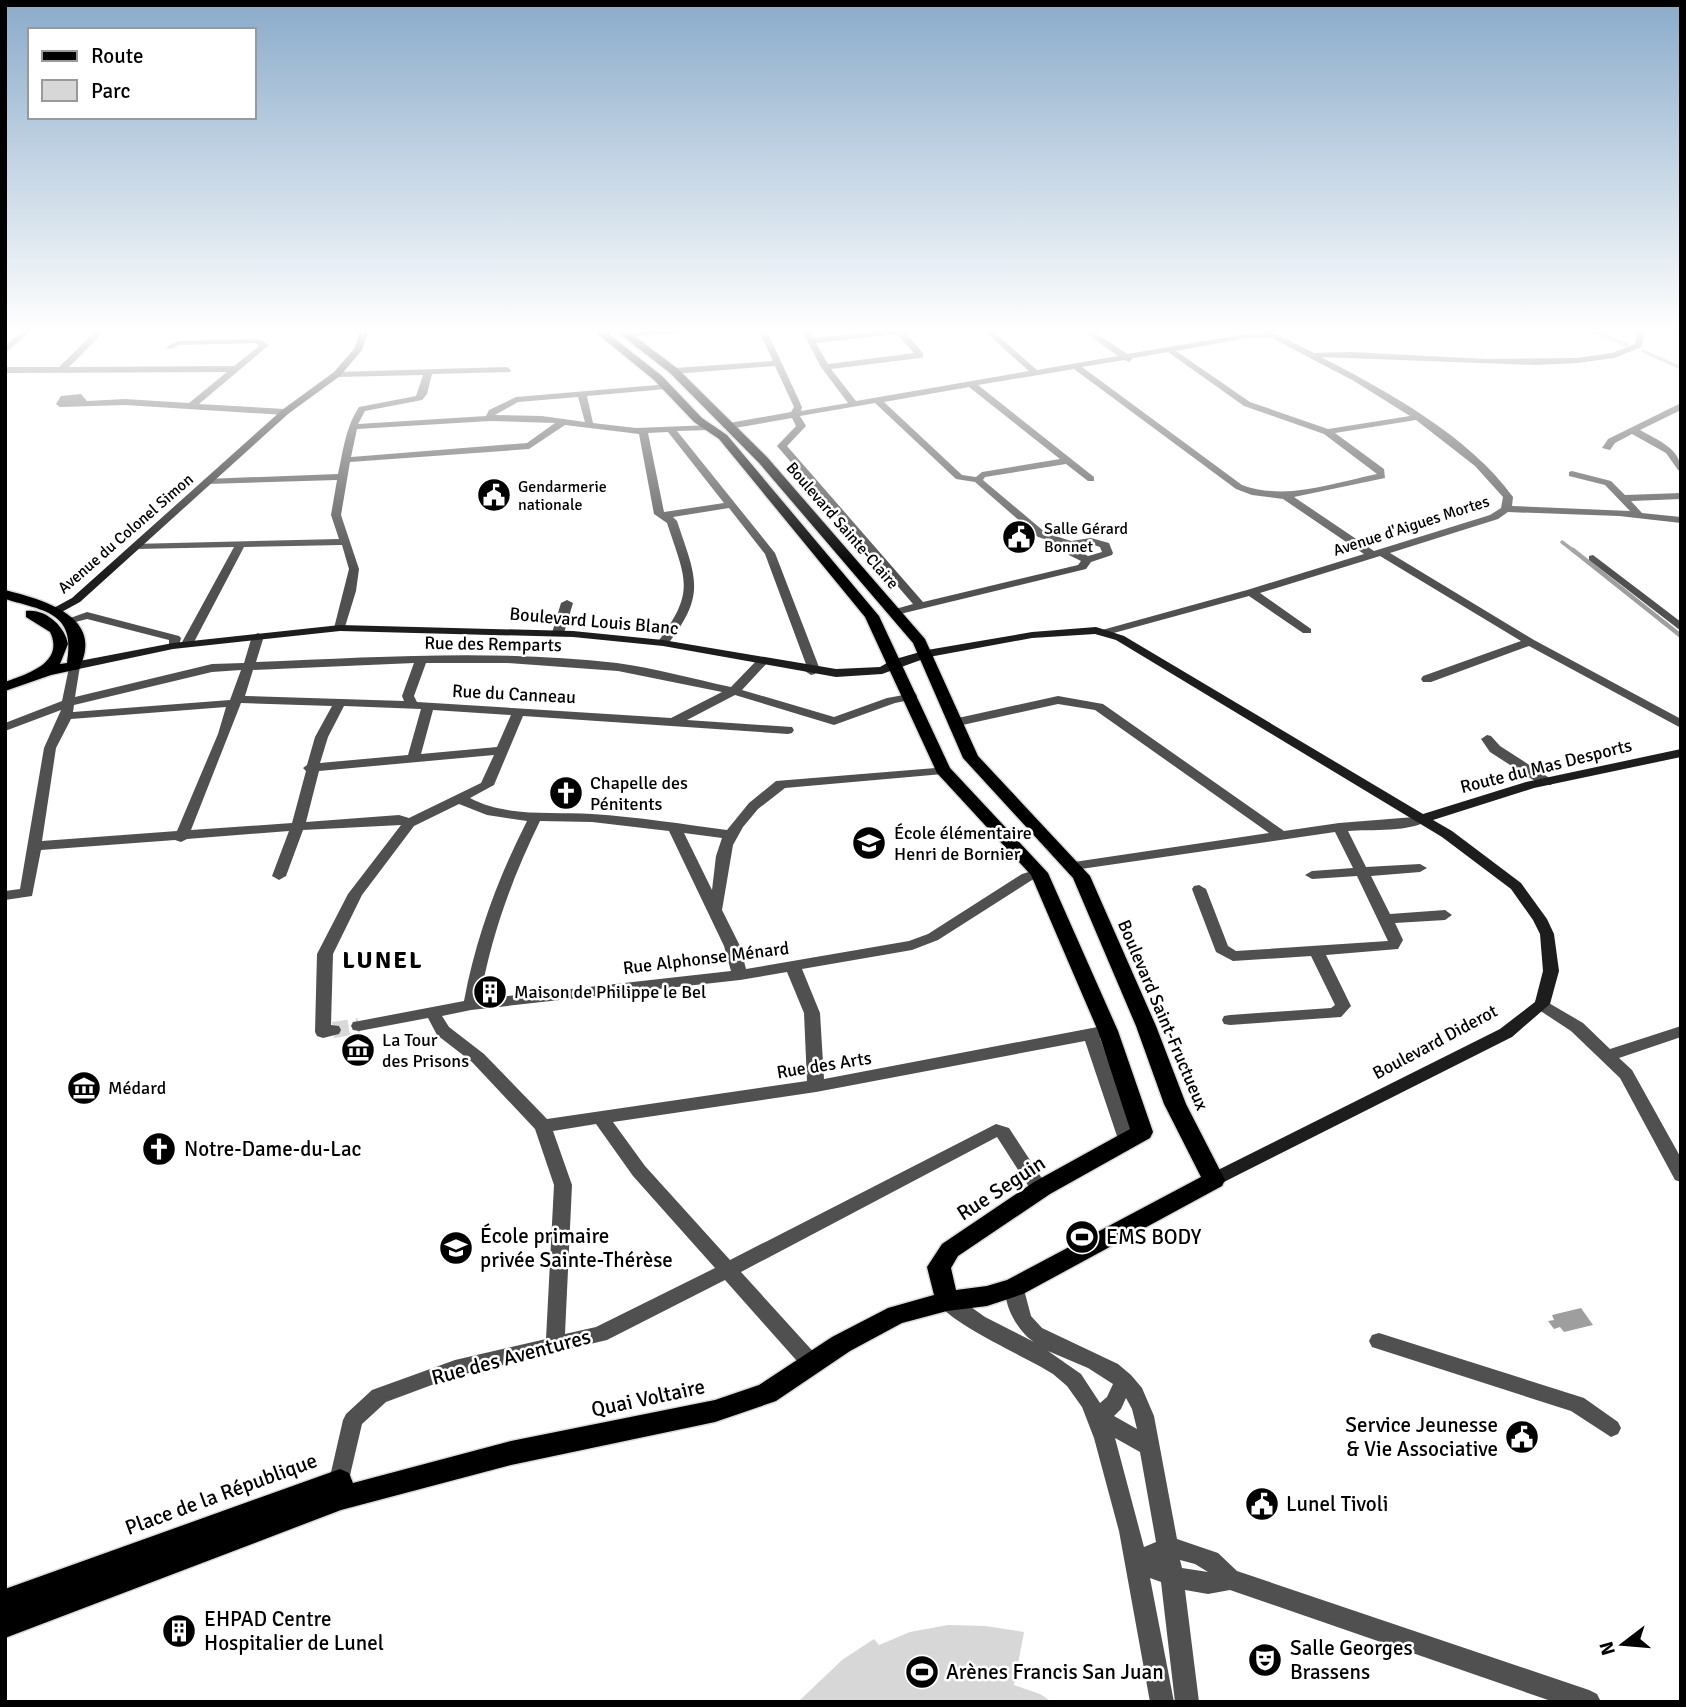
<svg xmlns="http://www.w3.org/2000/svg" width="1686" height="1707" viewBox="0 0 1686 1707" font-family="Signika,sans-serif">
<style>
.green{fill:#d7d7d7}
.water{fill:#9e9e9e}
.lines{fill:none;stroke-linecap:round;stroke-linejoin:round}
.stream-far1{stroke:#9e9e9e;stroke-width:3.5}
.stream{stroke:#9e9e9e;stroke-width:4.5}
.street-tunnel{stroke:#d9d9d9;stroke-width:16;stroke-dasharray:16 8;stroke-linecap:butt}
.primary-casing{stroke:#dbdbdb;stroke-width:3}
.street{fill:#505050;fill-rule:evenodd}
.secondary{fill:#1d1d1d;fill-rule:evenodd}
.primary{fill:#000;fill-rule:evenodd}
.labels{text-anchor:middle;stroke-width:5;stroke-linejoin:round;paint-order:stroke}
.far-poi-label{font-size:16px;fill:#000;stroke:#fff;text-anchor:start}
.far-street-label{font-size:16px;fill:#000;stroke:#fff}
.street-label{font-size:18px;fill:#000;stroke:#fff}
.poi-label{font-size:18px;fill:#000;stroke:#fff;text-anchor:start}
.near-poi-label{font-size:21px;fill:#000;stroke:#fff;text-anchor:start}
.near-street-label{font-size:21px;fill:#000;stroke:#fff}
.district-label{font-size:24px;font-weight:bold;letter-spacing:2px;fill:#000;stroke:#fff}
</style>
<rect width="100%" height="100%" fill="#fff"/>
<polygon class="green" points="948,1625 985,1626 1024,1632 1014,1685 1040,1694 1052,1702 798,1702 842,1660 874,1639 879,1645 910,1632"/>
<polygon class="water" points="1581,1308 1593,1325 1564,1332 1560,1327 1554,1329 1548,1321 1554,1320 1552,1315"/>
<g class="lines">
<g class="stream-far1">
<polyline points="1591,331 1627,345"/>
<polyline points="1643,351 1681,368"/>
<polyline points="1562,542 1575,552"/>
</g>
<polyline class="stream" points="1573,550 1681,636"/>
<polyline class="street-tunnel" points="333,1030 359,1026"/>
<g class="primary-casing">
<g id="primary">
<polygon points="594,331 605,331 662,376 702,418 727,435 879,616 950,768 1048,873 1118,1031 1153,1132 1150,1138 1050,1194 958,1256 951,1268 956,1290 987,1286 1007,1280 1201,1177 1164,1104 1136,1026 1073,878 963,758 913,643 759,463 670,373 616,331 628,331 678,369 767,457 925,639 978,756 1090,876 1156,1026 1186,1104 1225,1180 1222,1186 1023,1294 987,1306 947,1311 902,1323 850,1351 776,1401 715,1422 511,1465 341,1510 5,1638 5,1589 340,1469 349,1473 353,1483 511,1441 715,1400 759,1385 832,1337 888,1308 934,1295 927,1267 942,1244 1034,1182 1130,1129 1098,1031 1031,875 937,773 865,617 719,439 694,422 654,380"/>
<path d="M5,590C43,600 106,616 79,669L51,675L5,691V682C27,674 65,663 50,632L26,617V611C45,608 65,626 68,644L60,664L67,663C76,612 45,611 5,599Z"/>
</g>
</g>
<g class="street">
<polygon points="22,331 31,331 5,353 5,346"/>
<polygon points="96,331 105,331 69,367 234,366 259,346 255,343 180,345 170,349 166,347 179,341 259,339 269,345 199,404 285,409 290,412 285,415 125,405 60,407 56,404 61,396 81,394 87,401 125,399 189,403 227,372 5,373 5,367 59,367"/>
<polygon points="643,331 679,331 675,333 626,337 622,335"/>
<path d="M759,331H767L802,407L801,411L848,403L821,367L802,331H810L814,338L876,331H904L923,353V357L920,358L831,369L856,401L1029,371L984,331H993L1037,370L1118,356L1083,331H1093L1127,354L1246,334H1262L1259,331H1270L1314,353L1350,352L1486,359L1577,358L1612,353L1635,344L1636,335L1639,331H1648L1644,336L1642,347L1614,358L1577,363L1534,365L1321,357C1387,391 1469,436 1513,497L1512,506L1630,511L1605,485L1569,476V472L1572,471L1611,481L1625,495L1681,493V499L1631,501L1642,513L1681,517V523L1619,516L1508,512L1498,519L1390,553L1534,640L1681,719V728L1529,646L1431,682H1423L1421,679L1423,676L1521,641L1380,556L1260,593L1311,629V633H1303L1249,596L1110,634H1102V630L1247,590L1364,554L1283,499L1252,495L1236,489L1074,369L978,385L1094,477V481H1088L1066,464L985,477L983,480L1046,533L1071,541L1091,538L1109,543L1113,553L1112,555L1091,562L1086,569L896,615L892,614V610L913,604L777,446L796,426L792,418L729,429L724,426L729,423L791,412L794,407L775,366L674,374L670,371L674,368L773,361ZM897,334L914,353L828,364L816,343ZM1246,338H1272L1354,381L1410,416L1328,429L1250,402L1176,351ZM1168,352L1244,406L1324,434L1377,474C1333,483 1286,501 1242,485L1082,367L1124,360L1129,362L1133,358ZM969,387L1060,459L982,472L976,477L962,475L884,402ZM875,403L956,479L975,482L1038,537L1066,546L1064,549L1069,555L1081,561L1078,565L923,602L787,446L806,426L800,416ZM1416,420L1475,466L1503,497L1501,508L1490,515L1374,551L1294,497L1385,478L1384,469L1335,433ZM1091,544L1100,547L1102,552L1088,556L1075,549L1078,546Z"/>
<path d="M507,367L511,370L510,372L432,374L427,394L422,400L365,411L358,424L486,416L489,410L516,397L669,384L670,386L666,389L587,396L593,423L636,428L711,425V429L708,430L677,431L775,553L819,667L815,674L811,675L805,671L807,667L765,554L729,508L673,517L677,521C696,578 707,594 667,645H659L657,643C696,591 686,581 667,523L654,514L639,434L565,425L529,449L350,462L341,515L359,569L356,591L344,630L340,631L334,628L349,569L342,545L244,547L193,644L187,647L183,646L181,644L234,547L136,549L132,548V544L339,539L331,515L337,480L208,484L203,481L205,479L338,474C343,452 345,428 359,407L416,396L423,375L337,377L333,374L334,372ZM578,397L585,422L542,416L495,415L518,402ZM490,421L555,423L527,443L351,457L357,429ZM668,432L724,503L664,512L648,433Z"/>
<path d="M1681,403V410L1640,430C1657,440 1681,448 1681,471L1678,470L1666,453L1632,434L1615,443L1610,450L1602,448L1608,439Z"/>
<polygon points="1593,555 1681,622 1681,631 1589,560 1589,556"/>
<polygon points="567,600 573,603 564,633 562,635 554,635 552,633 561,603"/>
<polygon points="87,612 179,636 181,638 179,646 173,649 169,648 169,640 87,619 68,624 62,621"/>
<path d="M258,633L264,636L256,662C376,657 497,649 617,663C655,668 693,679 731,687L759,658L763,657L769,661L742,690L834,717L887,698L915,693L917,696L915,699L895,703L834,725L735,695L687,720L792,727L794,730L792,733L788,734L523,716L494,785L470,798C508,818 551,811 592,814C638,817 682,824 727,830L749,803L776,781L948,767L950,770L948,773L943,774L785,788L758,809L743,827L733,845L722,910L740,946L746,969L909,941L928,934L1022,874L1039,869L1044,870L1046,873L1044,876L1032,880L938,940L912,950L802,969L820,1013L824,1079L1108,1025L1114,1027L1116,1031L1114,1035L1100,1038L1137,1142L1134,1147L1128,1148L1122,1147L1119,1142L1085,1041L816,1092L613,1122L645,1166L730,1260L996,1124L1009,1128L1041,1177L1051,1188L1048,1193L1042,1195L1029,1187L997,1137L741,1272L819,1358L822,1364L819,1370L812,1372L805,1370L725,1280L607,1340L456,1376L386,1402L362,1424L347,1488L340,1491L333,1488L329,1481L343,1420L346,1414L372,1390L455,1360L546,1339L554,1185L535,1129L472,1062L437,1035L428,1018L359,1031L353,1030L351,1026L353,1022L359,1021L464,1001C476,937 498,878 527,821L487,815L459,804L414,826L362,895L333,954L331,1025L339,1026L341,1030L339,1034L323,1038L317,1036L315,1032L317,954L348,894L401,825L303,830L286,876L279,880L272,876L289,831L187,839L181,842L175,840L41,850L32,896L5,900V891L20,889L44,748L61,710L5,731V723L62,701L70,663L74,662L80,666L75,697L212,664L244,663L252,636ZM414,663L402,696L404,701L245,696L253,670ZM426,663H507L618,671L722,692L671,718L417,702L414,696ZM241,670L230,700L73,712L74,705L212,672ZM241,703L332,706L315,737L307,765L303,768L306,771L292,823L191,830ZM344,706L421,709L408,755L320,763L328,737ZM226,707L218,734L177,831L42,841L56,748L71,719ZM433,710L511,715L497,747L421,754ZM494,755L481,783L409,818L399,815L306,822L319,771ZM540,821L592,822L669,831L724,946L731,971L480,999C491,936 512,878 540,821ZM684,833L722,838L716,856L712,890ZM787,972L804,1013L807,1081L547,1119L484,1054L449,1027L442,1016L471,1010L740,980ZM596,1124L633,1176L715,1268L596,1327L565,1334L572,1185L553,1131Z"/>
<path d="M1058,696L1103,704L1284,831L1339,823L1427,816L1429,819C1413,833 1369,829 1348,831L1366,867L1420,864L1427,868L1420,872L1371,876L1390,914L1445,910L1452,915L1445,920L1395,923L1403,940L1398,949L1326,955L1351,1006L1341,1017L1230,1025L1224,1024L1222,1020L1224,1016L1230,1015L1331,1008L1335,1005L1311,956L1233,961L1216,952L1192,889L1194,886L1199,885L1206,889L1228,946L1236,951L1388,941L1357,876L1312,879L1305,875L1312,871L1353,868L1335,832L1074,870L1069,869L1067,866L1069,863L1074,862L1269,833L1095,710L1058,704L958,726L952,722L958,718Z"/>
<polygon points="1487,735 1491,736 1500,746 1551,779 1553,782 1551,785 1541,785 1490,752 1481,739"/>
<polygon points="1542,999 1583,1023 1610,1049 1681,1026 1681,1037 1619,1058 1632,1070 1681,1158 1681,1182 1675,1180 1620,1078 1571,1031 1536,1008 1534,1004 1536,1000"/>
<path d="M1015,1279L1022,1282L1031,1316L1042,1328L1118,1364L1131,1375L1142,1388L1154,1416L1177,1539L1218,1553L1237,1571L1589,1690L1597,1694L1601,1702H1554L1230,1590L1208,1594L1185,1590L1199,1702H1175L1161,1582L1150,1578L1174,1702H1150L1119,1531L1094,1438L1082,1407L1067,1386L1053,1374C1027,1357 949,1324 937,1301L940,1295L947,1293L954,1295L985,1317L1034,1342C1018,1332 999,1300 1008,1282ZM1048,1351L1088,1368L1113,1384L1107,1397L1100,1403L1081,1374ZM1126,1398L1132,1409L1137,1429L1114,1416L1121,1409ZM1115,1438L1140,1452L1156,1542L1144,1547ZM1180,1560L1195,1564L1208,1572L1182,1568Z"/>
<polygon points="1379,1333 1584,1398 1618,1422 1621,1428 1618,1434 1611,1437 1571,1411 1372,1347 1369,1341 1372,1335"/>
</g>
<g class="secondary">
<polygon points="360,331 368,331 362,350 340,376 288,414 80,602 58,614 50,614 50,610 72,598 282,410 334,372 354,349"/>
<polygon points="340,625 573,631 663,640 836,669 880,667 892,660 927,650 1032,632 1096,627 1124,636 1423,814 1526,782 1681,749 1681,757 1534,788 1433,820 1452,831 1521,883 1547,919 1554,934 1559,971 1550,1004 1512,1037 1214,1187 1208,1185 1205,1180 1208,1175 1500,1029 1535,1002 1543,971 1540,934 1533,920 1511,889 1442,837 1116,640 1095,634 1032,638 929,657 882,674 836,677 663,646 573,637 340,631 173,649 74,670 68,666 74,662 173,643"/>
</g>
<use href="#primary" class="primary"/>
</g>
<linearGradient id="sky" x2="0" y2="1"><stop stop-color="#8aabca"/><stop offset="0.58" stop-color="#fff"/><stop offset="1" stop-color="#fff" stop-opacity="0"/></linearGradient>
<rect width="1686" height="570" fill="url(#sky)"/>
<defs>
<g id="civic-disc" transform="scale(1.75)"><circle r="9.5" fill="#000" stroke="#fff"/><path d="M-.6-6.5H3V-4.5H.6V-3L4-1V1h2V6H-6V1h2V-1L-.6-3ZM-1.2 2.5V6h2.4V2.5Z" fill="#fff"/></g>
<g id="church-disc" transform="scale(1.75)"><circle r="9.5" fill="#000" stroke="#fff"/><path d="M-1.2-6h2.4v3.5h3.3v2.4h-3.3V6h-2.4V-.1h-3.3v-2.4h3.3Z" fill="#fff"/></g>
<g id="school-disc" transform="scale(1.75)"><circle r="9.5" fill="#000" stroke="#fff"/><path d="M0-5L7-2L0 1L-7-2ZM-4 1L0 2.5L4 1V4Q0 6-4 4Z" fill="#fff"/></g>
<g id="building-disc" transform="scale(1.75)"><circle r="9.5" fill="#000" stroke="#fff"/><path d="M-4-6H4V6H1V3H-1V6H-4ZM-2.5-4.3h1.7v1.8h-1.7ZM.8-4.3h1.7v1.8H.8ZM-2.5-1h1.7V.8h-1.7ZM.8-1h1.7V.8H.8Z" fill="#fff"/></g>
<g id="museum-disc" transform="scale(1.75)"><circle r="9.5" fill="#000" stroke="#fff"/><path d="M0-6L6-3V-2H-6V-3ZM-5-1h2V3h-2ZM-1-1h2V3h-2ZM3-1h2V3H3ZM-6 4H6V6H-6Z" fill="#fff"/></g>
<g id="stadium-disc" transform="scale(1.75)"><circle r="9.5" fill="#000" stroke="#fff"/><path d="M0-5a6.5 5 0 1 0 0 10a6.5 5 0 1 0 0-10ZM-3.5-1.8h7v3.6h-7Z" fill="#fff"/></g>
<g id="theatre-disc" transform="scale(1.75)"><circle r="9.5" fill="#000" stroke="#fff"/><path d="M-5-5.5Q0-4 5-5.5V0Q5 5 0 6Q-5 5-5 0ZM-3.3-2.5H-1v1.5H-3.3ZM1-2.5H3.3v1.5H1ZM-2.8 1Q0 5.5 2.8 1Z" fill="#fff"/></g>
</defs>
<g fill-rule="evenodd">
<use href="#civic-disc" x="494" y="495"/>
<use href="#civic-disc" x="1019" y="537"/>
<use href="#church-disc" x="566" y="793"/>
<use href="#school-disc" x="869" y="843"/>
<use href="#building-disc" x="490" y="992"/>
<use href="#museum-disc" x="358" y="1050"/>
<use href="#museum-disc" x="84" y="1088"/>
<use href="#church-disc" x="159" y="1149"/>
<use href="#stadium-disc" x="1082" y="1237"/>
<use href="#school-disc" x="456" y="1248"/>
<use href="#civic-disc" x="1522" y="1437"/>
<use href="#civic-disc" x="1262" y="1504"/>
<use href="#building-disc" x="179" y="1631"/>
<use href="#theatre-disc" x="1265" y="1660"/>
<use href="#stadium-disc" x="922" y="1672"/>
</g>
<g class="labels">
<g class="far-poi-label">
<text x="518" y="492">Gendarmerie<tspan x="518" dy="18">nationale</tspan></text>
<text x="1044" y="534">Salle Gérard<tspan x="1044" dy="18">Bonnet</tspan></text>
</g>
<g class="far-street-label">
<text transform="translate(843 525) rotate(49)" y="6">Boulevard Sainte-Claire</text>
<text transform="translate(1411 525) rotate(-18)" y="6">Avenue d'Aigues Mortes</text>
<text transform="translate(125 533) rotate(-41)" y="6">Avenue du Colonel Simon</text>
</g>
<g class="street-label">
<text transform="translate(594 621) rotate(5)" y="6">Boulevard Louis Blanc</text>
<text transform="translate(493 644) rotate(1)" y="6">Rue des Remparts</text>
<text transform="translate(514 694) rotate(3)" y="6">Rue du Canneau</text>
<text transform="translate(1546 766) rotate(-14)" y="6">Route du Mas Desports</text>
<text transform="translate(706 958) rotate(-7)" y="6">Rue Alphonse Ménard</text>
<text transform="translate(1163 1015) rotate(67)" y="6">Boulevard Saint-Fructueux</text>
<text transform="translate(1435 1042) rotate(-28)" y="6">Boulevard Diderot</text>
<text transform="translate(824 1065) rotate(-9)" y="6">Rue des Arts</text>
</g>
<g class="poi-label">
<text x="590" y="789">Chapelle des<tspan x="590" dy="21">Pénitents</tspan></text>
<text x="894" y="839">École élémentaire<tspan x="894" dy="21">Henri de Bornier</tspan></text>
<text x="514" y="998">Maison de Philippe le Bel</text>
<text x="382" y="1046">La Tour<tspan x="382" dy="21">des Prisons</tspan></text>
<text x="108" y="1094">Médard</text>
</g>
<g class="near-poi-label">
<text x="184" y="1156">Notre-Dame-du-Lac</text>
<text x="480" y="1243">École primaire<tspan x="480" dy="24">privée Sainte-Thérèse</tspan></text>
<text x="1106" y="1244">EMS BODY</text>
<text x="1498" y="1432" text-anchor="end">Service Jeunesse<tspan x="1498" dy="24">&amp; Vie Associative</tspan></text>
<text x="1286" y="1511">Lunel Tivoli</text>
<text x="204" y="1626">EHPAD Centre<tspan x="204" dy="24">Hospitalier de Lunel</tspan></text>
<text x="1290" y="1655">Salle Georges<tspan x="1290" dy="24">Brassens</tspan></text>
<text x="946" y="1679">Arènes Francis San Juan</text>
</g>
<g class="near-street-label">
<text transform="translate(1001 1188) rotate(-33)" y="7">Rue Seguin</text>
<text transform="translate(511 1357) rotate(-15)" y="7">Rue des Aventures</text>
<text transform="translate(648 1398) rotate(-12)" y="7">Quai Voltaire</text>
<text transform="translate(221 1494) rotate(-20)" y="7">Place de la République</text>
</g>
<g class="district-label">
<text x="383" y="968">LUNEL</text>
</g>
</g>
<rect width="1686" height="1707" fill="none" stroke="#000000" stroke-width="14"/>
<rect x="28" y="28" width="228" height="91" fill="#ffffff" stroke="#999999" stroke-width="2"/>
<rect x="42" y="51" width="35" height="10" fill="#000000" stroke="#999999" stroke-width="2"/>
<text x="91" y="63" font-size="21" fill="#000000">Route</text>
<rect x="42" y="80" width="35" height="21" fill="#d7d7d7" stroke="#999999" stroke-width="2"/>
<text x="91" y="98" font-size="21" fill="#000000">Parc</text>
<g transform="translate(1623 1644) rotate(254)" stroke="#ffffff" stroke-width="5" paint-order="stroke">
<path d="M0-5L12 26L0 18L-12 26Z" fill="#000000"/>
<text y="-10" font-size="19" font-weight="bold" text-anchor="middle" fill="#000000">N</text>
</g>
</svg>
